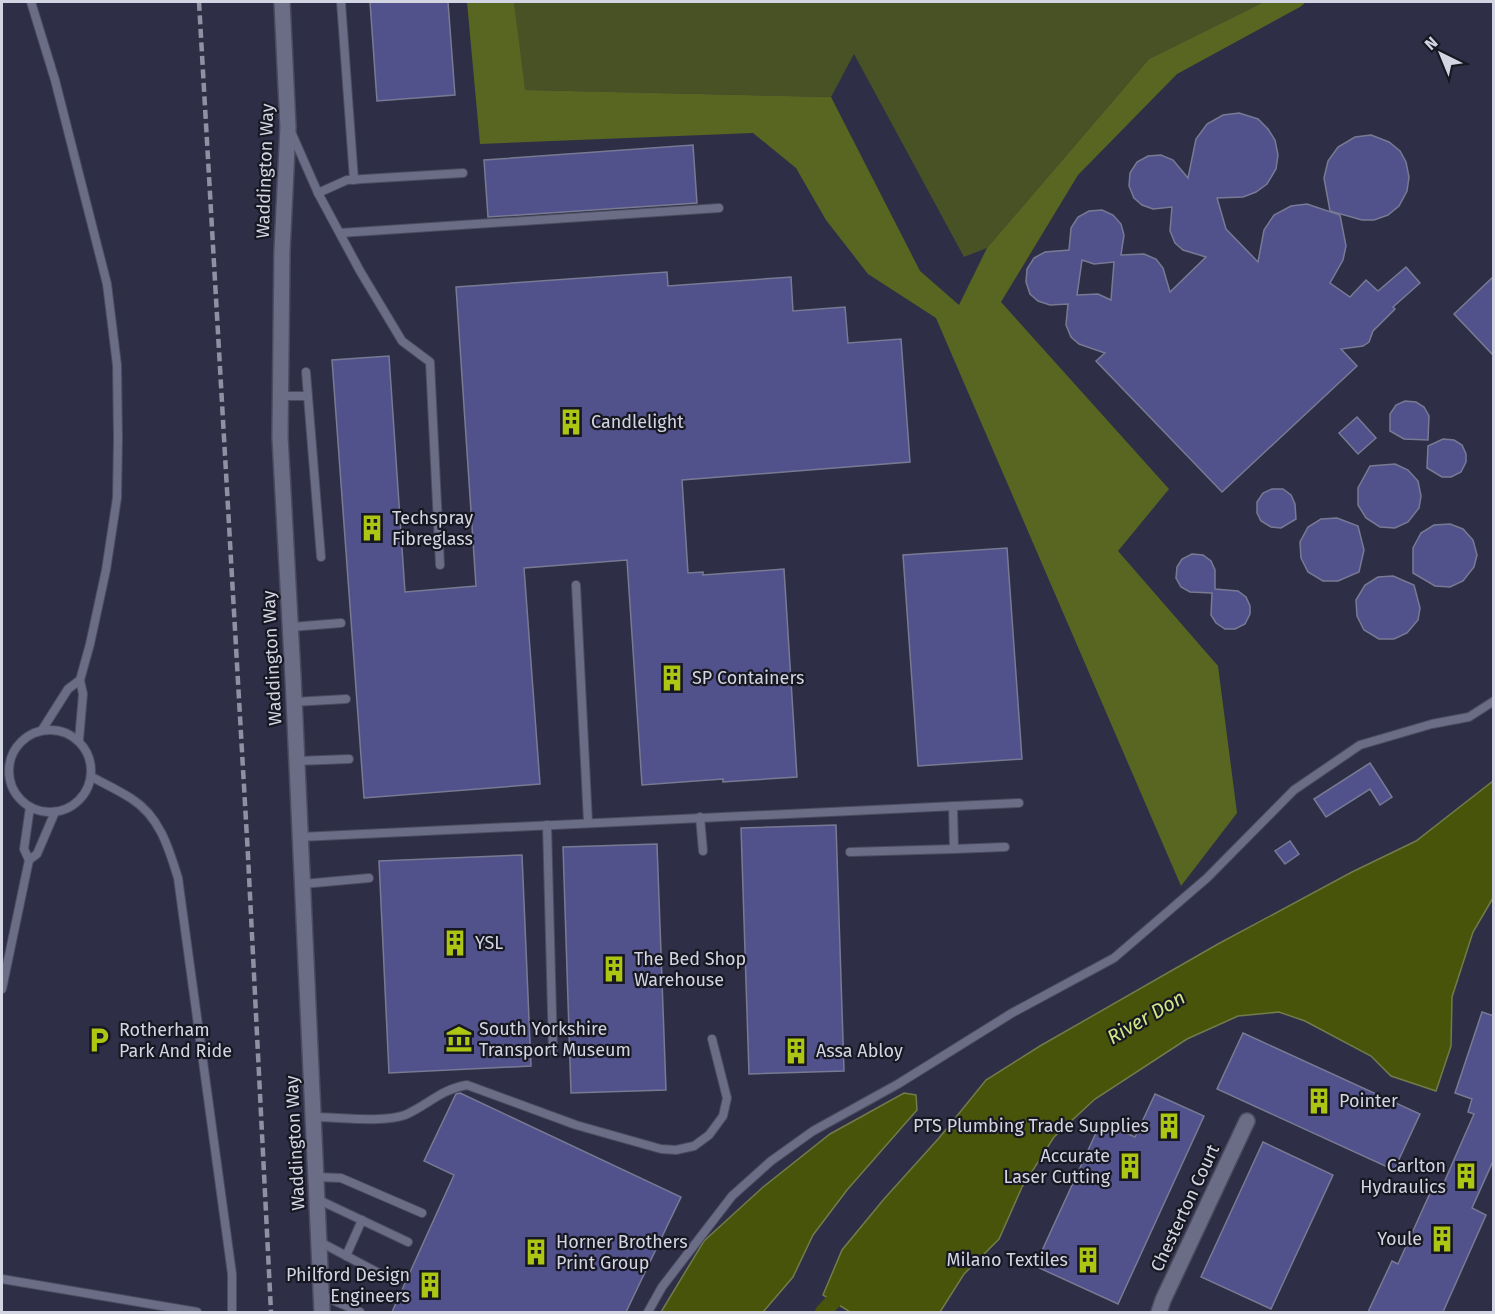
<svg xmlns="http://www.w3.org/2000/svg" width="1495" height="1314" viewBox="0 0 1495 1314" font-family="'Fira Sans',sans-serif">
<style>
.green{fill:#485225}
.forest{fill:#596621}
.water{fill:#485409;stroke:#727b4a;stroke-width:1.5}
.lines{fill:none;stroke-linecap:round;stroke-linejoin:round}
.canal{stroke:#485409;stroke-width:16}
.building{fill:#51528c;stroke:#787a94;stroke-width:1.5;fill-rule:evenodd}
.lane-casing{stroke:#4b4c5f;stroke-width:10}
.street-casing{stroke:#4b4c5f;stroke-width:18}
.lane{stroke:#6b6d87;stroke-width:8}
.street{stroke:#6b6d87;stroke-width:15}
.rail{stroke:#8f91a3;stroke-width:4.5;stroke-dasharray:9 4.5;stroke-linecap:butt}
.labels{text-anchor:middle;stroke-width:4.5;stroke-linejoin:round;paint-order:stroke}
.street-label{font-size:18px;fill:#d3d5e3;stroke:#181823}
.poi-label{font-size:18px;fill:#d3d5e3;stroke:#181823;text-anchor:start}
.water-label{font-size:20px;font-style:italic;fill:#d1e786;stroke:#181823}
</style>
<rect width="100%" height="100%" fill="#2e2f46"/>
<polygon class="green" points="514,2 1264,2 1149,59 987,248 964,257 854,54 831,97 524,90"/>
<polygon class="forest" points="467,2 514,2 525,90 831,97 920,271 959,305 987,248 1149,59 1264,2 1306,2 1300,7 1177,74 1078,175 1001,302 1169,489 1118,551 1218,666 1237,813 1181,886 936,318 868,274 826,220 796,168 753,133 480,144"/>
<g class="water">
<polygon points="1493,781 1493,898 1473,932 1452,997 1451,1046 1436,1091 1391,1076 1371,1056 1305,1021 1279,1012 1238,1016 1187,1039 1095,1099 1054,1137 1022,1187 999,1239 964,1274 940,1312 850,1312 823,1295 842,1250 884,1199 939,1138 986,1080 1040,1046 1218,944 1352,872 1416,841"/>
<polygon points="904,1093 916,1095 917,1110 847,1190 813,1235 793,1277 763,1312 661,1312 704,1241 762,1188 830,1134"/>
</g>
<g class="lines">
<polyline class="canal" points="823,1312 847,1287"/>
</g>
<g class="building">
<polygon points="370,2 448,2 455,95 377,101"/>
<path d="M1239,113L1258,119L1268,129L1275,140L1278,155L1276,169L1267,184L1256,192L1243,197L1217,198L1226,229L1258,262L1264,230L1274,215L1291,206L1307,204L1340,215L1346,246L1343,260L1330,283L1350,297L1366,280L1378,291L1406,267L1420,283L1393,307L1395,309L1373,331L1369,342L1363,346L1341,349L1357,366L1222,492L1096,361L1105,353L1079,344L1071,337L1066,325L1068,304L1050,305L1038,301L1030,294L1026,282L1027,269L1034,258L1045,252L1069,250L1071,228L1078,217L1089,211L1102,210L1113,215L1121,224L1124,235L1121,255L1144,254L1156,259L1163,268L1170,292L1206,257L1183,250L1175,243L1170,231L1172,207L1153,209L1142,205L1134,198L1129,186L1130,173L1137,162L1148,156L1161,155L1173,160L1188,178L1196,139L1207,124L1223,115ZM1082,260L1094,264L1114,262L1111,300L1098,294L1077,295Z"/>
<polygon points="1371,135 1389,142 1400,151 1406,162 1409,177 1407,191 1399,206 1388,215 1374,220 1362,220 1330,211 1324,178 1328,161 1338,147 1355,137"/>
<polygon points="693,145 697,203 488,217 484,160"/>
<polygon points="667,272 668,286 791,277 793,311 845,307 848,343 901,339 910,462 682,480 688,573 703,572 703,575 784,569 797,777 723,782 723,779 642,785 627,560 524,568 540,784 364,798 332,360 389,356 405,592 476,586 456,287"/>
<polygon points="1494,276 1494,356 1454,314"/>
<polygon points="1405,401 1416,402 1424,407 1429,416 1428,440 1404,439 1390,431 1390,414 1396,405"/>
<polygon points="1357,417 1376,438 1358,454 1339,433"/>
<polygon points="1443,439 1454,440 1462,445 1466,454 1466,462 1461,472 1451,477 1442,477 1427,468 1428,446"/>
<polygon points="1395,464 1408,470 1418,481 1421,496 1419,508 1408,522 1395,528 1380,527 1366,518 1358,505 1358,488 1370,466"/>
<polygon points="1272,489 1283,489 1291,495 1295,504 1296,519 1281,528 1271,527 1261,521 1257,513 1257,502 1263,493"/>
<polygon points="1337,518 1358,526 1364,550 1359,572 1338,581 1323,581 1308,572 1301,558 1300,542 1308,527 1321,519"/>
<polygon points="1450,524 1463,529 1473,540 1477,555 1474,567 1463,581 1450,587 1435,586 1413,573 1413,548 1421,533 1434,525"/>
<polygon points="1007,548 1022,759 918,766 903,555"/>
<polygon points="1192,554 1203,555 1211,561 1215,570 1215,589 1238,591 1246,597 1250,606 1250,614 1245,624 1235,629 1225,629 1216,623 1211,615 1212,593 1190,592 1181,587 1176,578 1177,567 1182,559"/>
<polygon points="1393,576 1414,585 1420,608 1418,620 1407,633 1394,639 1379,639 1364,630 1357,616 1356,600 1365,585 1378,577"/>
<polygon points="1370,763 1392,797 1380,805 1370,789 1326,817 1314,799"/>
<polygon points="836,825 844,1071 749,1074 741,828"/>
<polygon points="1290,841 1299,854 1285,864 1275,851"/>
<polygon points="657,844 666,1090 571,1093 563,847"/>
<polygon points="522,855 531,1066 389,1073 379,861"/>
<polygon points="1482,1012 1494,1016 1494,1159 1472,1208 1486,1215 1443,1312 1368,1312 1392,1261 1398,1264 1431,1191 1439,1194 1474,1114 1468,1112 1472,1099 1455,1093"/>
<polygon points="1243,1033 1420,1114 1394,1170 1217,1089"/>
<polygon points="460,1093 681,1197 626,1312 392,1312 454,1175 424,1161 456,1094"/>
<polygon points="1155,1094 1204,1116 1118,1304 1035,1266 1101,1122 1135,1137"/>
<polygon points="1263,1142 1333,1175 1271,1309 1201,1277"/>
</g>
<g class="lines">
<g class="lane-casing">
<g id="lane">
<polyline points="31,2 55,80 107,284 117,365 118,439 117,498 106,570 90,644 80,680 83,694 79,740"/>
<polyline points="341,2 354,180"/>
<polyline points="292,134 318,193 360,271 402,341 430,362 440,565"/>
<polyline points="318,193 347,180 463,173"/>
<polyline points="340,233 719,208"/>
<polyline points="306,372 321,557"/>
<polyline points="280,396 308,396"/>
<polyline points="576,585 588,822"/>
<polyline points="291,627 341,623"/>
<polyline points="294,702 346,699"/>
<circle cx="50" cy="771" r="41"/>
<polyline points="42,730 68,689 80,680"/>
<polyline points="297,761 349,759"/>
<path d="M92,777C105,784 120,791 132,799C160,817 169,849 178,878L232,1274V1312"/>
<polyline points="953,806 954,849 1005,847"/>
<polyline points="700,817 703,851"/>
<polyline points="547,825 553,1051"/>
<polyline points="300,837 1019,803"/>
<polyline points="850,852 954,849"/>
<polyline points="29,860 37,854 55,812"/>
<polyline points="303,884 369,878"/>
<polyline points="2,989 29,860 24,849 30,807"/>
<path d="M313,1117C338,1117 383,1123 405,1115C428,1105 441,1089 467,1085L576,1125L661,1149L676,1150L694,1146L709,1135L723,1116L727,1098L712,1039"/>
<polyline points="316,1177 341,1178 422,1213"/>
<polyline points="317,1199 408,1242"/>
<polyline points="320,1242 390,1279"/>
<polyline points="346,1256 362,1220"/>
<polyline points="2,1279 197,1312"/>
<polyline points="321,1295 360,1312"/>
<polyline points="648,1312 662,1287 732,1196 771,1161 813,1131 898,1084 1012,1013 1114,958 1207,878 1294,790 1360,745 1432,724 1469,717 1494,701"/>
</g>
</g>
<g class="street-casing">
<g id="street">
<polyline points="282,2 288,127 282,251 280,437 293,677 322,1312"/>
<polyline points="1159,1312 1163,1300 1247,1121"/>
</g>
</g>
<use href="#lane" class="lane"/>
<use href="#street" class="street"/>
<polyline class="rail" points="199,2 248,856 271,1312"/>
</g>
<defs>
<g id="building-bare" transform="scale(2.07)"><path d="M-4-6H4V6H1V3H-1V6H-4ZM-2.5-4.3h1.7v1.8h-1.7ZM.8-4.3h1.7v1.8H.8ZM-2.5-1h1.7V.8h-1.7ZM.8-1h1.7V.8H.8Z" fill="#acc613" stroke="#181823" stroke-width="2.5" paint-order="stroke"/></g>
<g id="museum-bare" transform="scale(2.07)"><path d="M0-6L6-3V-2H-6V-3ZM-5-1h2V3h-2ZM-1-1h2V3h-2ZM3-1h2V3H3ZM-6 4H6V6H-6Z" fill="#acc613" stroke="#181823" stroke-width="2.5" paint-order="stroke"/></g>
<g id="parking-bare" transform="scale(2.07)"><path d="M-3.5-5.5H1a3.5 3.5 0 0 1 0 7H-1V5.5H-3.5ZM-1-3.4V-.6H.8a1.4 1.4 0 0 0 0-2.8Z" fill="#acc613" stroke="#181823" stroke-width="2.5" paint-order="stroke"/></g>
</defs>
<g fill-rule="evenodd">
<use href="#building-bare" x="571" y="422"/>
<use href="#building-bare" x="372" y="528"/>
<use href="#building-bare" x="672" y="678"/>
<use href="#building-bare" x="455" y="943"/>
<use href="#building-bare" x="614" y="969"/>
<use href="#museum-bare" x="459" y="1039"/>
<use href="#parking-bare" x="99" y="1040"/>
<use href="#building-bare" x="796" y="1051"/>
<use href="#building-bare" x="1319" y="1101"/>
<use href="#building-bare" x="1169" y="1126"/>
<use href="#building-bare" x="1130" y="1166"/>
<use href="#building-bare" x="1466" y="1176"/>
<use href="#building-bare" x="1442" y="1239"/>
<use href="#building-bare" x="536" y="1252"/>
<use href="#building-bare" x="1088" y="1260"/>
<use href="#building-bare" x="430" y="1285"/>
</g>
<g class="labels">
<g class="street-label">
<text transform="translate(265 171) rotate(-88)" y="6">Waddington Way</text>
<text transform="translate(272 658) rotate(-93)" y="6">Waddington Way</text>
<text transform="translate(295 1143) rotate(-93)" y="6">Waddington Way</text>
<text transform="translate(1185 1208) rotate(-65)" y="6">Chesterton Court</text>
</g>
<g class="poi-label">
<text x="591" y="428">Candlelight</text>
<text x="392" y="524">Techspray<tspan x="392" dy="21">Fibreglass</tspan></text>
<text x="692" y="684">SP Containers</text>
<text x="475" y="949">YSL</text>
<text x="634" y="965">The Bed Shop<tspan x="634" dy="21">Warehouse</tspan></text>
<text x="479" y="1035">South Yorkshire<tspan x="479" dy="21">Transport Museum</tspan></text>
<text x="119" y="1036">Rotherham<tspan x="119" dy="21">Park And Ride</tspan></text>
<text x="816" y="1057">Assa Abloy</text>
<text x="1339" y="1107">Pointer</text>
<text x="1149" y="1132" text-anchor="end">PTS Plumbing Trade Supplies</text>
<text x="1110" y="1162" text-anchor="end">Accurate<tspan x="1110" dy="21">Laser Cutting</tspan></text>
<text x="1446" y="1172" text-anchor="end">Carlton<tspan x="1446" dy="21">Hydraulics</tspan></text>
<text x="1422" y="1245" text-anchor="end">Youle</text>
<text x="556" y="1248">Horner Brothers<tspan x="556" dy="21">Print Group</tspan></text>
<text x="1068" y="1266" text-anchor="end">Milano Textiles</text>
<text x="410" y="1281" text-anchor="end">Philford Design<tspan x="410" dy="21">Engineers</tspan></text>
</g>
<g class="water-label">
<text transform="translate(1146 1017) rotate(-30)" y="7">River Don</text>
</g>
</g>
<rect width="1495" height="1314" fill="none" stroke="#d3d5e3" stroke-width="6"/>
<g transform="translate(1441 54) rotate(317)" stroke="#181823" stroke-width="4.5" paint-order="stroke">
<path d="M0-4.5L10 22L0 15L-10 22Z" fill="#d3d5e3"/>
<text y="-9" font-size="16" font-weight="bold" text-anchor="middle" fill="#d3d5e3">N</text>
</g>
</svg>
